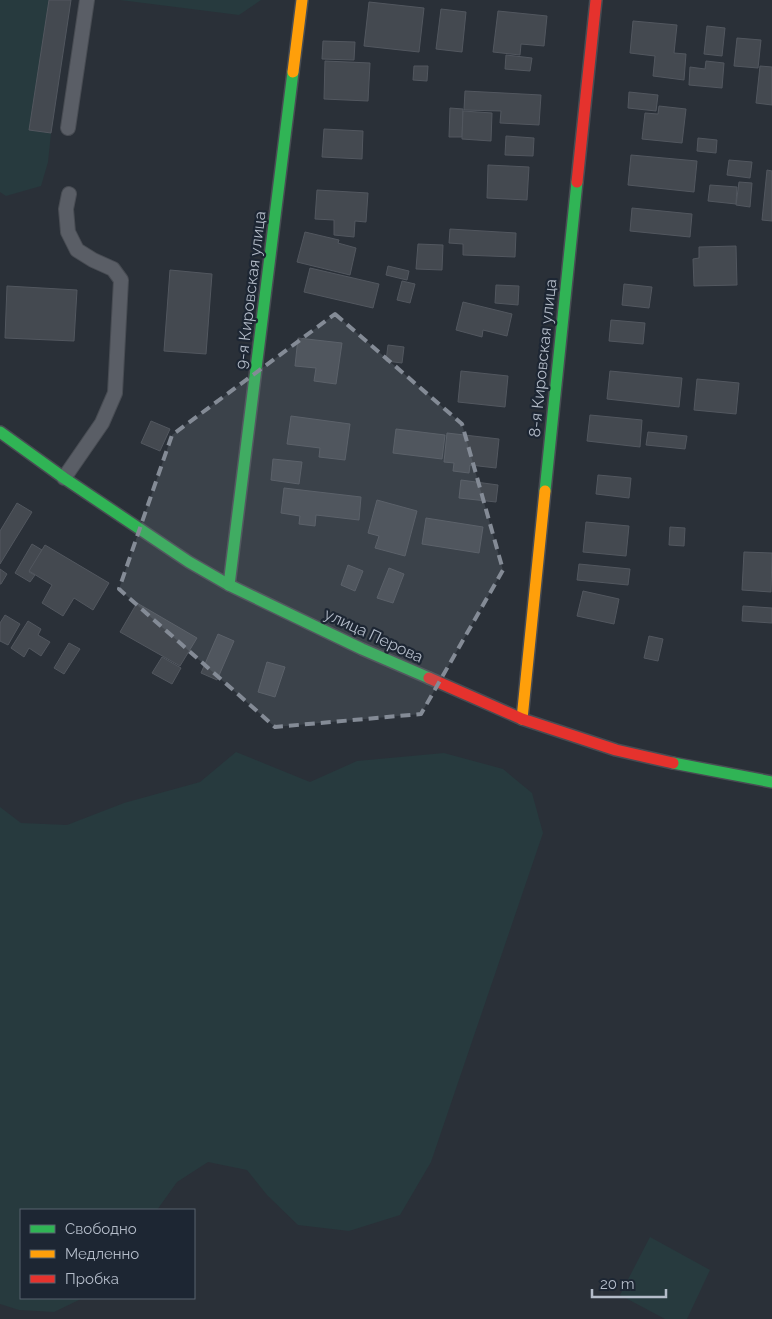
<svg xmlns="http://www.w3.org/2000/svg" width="772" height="1319" viewBox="0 0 772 1319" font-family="Raleway,sans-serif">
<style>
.green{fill:#273a3e}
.building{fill:#444950;stroke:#52575f}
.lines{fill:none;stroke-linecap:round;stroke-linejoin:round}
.lane-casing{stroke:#484c53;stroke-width:16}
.fast-casing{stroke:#484c53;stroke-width:14}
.slow-casing{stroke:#484c53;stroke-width:14}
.jam-casing{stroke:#484c53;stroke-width:14}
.lane{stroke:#5a5e66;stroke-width:14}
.fast{stroke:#30b455;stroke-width:11}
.slow{stroke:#ff9f0a;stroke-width:11}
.jam{stroke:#e5322d;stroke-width:11}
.marked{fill:#848b96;fill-opacity:0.2;stroke:#848b96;stroke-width:4;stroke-dasharray:10 6;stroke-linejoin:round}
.labels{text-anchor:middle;stroke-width:4.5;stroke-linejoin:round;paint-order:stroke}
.street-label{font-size:16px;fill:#b4bcc9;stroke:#1d2633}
</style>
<rect width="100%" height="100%" fill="#2a3038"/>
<g class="green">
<polygon points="0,0 49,0 29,130 51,133 48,162 41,186 6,196 0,192"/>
<polygon points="120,0 261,0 239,15"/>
<polygon points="236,752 310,782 357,761 444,753 503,769 532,793 543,833 431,1162 400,1215 349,1231 298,1225 267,1195 247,1170 208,1162 177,1182 157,1210 21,1210 21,1298 83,1298 54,1312 19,1310 0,1304 0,807 21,823 67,825 124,803 200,782"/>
<polygon points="650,1237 710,1270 687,1319 665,1319 620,1295"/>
</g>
<g class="building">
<polygon points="49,0 71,0 51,133 29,130"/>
<polygon points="369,2 424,8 419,52 364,46"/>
<polygon points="441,9 466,12 462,52 436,49"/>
<polygon points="498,11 547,16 544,46 521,44 520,55 493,52"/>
<polygon points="633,21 677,25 674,53 686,54 684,80 653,76 655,56 630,53"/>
<polygon points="707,26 725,28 722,56 704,54"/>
<polygon points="737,38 761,40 758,68 734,66"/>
<polygon points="323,41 355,42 354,60 322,59"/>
<polygon points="506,55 532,58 530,71 505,69"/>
<polygon points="325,61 370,63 368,101 324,99"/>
<polygon points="706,61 724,63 722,88 689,85 690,67 705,69"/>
<polygon points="414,66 428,66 427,81 413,80"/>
<polygon points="760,66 772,67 772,105 756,103"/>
<polygon points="465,91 541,95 539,125 500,123 501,111 464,110"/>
<polygon points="629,92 658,95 656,111 628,108"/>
<polygon points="659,106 686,109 682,143 642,139 645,113 658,114"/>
<polygon points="450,108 463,109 462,137 449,137"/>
<polygon points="463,111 492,113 491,141 462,139"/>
<polygon points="324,129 363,131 362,159 322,157"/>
<polygon points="506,136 534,138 533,156 505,155"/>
<polygon points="698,138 717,140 716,153 697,151"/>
<polygon points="631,155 697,161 694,192 628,185"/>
<polygon points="729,160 752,162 750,178 727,175"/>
<polygon points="488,165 529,167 527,200 487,198"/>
<polygon points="767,170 772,171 772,221 762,220"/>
<polygon points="739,182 752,183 750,207 736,205"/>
<polygon points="710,185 737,187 736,204 708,201"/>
<polygon points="317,190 368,193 366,222 355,221 354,237 334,235 334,220 315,219"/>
<polygon points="632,208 692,214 690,237 630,231"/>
<polygon points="450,229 516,233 515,257 463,255 463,244 449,243"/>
<polygon points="305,232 339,240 338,243 356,248 350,275 297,262"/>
<polygon points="418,244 443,245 442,270 416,269"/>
<polygon points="736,246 737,285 694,286 693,259 699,258 699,247"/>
<polygon points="388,266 409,271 407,280 386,275"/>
<polygon points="310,268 379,284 373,308 304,292"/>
<polygon points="170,270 212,274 206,354 164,351"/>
<polygon points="402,281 415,284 410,303 397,300"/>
<polygon points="624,284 652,287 649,308 622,305"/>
<polygon points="496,285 519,286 518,305 495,303"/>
<polygon points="7,286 77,290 74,341 5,338"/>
<polygon points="463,302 512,314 507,336 483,330 482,337 456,330"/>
<polygon points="611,320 645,323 643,344 609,341"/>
<polygon points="298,338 342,343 336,384 314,381 316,368 295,366"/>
<polygon points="388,345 404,347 402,363 386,361"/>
<polygon points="461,371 508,376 505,407 458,402"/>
<polygon points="610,371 682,378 679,407 607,399"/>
<polygon points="697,379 739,383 736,414 694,410"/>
<polygon points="590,415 642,420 640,447 587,441"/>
<polygon points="291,416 350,424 345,460 319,457 320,448 287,444"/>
<polygon points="151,421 170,429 160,451 141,443"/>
<polygon points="396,429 445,435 442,459 393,453"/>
<polygon points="648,432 687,436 685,449 646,445"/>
<polygon points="447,433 499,439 496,468 470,465 469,473 453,471 454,463 444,462"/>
<polygon points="273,459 302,462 299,484 271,480"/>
<polygon points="598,475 631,478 629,498 596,494"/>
<polygon points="461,480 498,485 496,502 459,498"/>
<polygon points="284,488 361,497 359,520 316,515 315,526 299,524 300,516 281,513"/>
<polygon points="377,500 417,511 405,556 375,548 379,536 368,533"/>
<polygon points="17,503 32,512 0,564 0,531"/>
<polygon points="426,518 483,527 479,553 422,544"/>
<polygon points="586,522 629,526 626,556 583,552"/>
<polygon points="670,527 685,528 684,546 669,545"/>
<polygon points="32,544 42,550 29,572 35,575 30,582 15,573"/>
<polygon points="45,545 109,583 93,610 74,598 63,616 42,603 52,585 29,571"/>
<polygon points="744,552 772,553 771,592 742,590"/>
<polygon points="579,564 630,569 628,585 577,580"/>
<polygon points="348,565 363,571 355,591 341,585"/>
<polygon points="389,568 404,574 393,603 377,598"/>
<polygon points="0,569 7,574 1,584 0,584"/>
<polygon points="583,591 619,599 614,624 577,616"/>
<polygon points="137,603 197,638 180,666 120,632"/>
<polygon points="743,606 772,608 772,623 742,621"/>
<polygon points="5,615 20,624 8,645 0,641 0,623"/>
<polygon points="28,621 41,629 38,635 50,642 41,656 29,648 24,657 11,648"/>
<polygon points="218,634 234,641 217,680 201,673"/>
<polygon points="649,636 663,639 658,661 644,658"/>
<polygon points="69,643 80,649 64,674 54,668"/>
<polygon points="162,657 181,668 172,684 152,673"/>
<polygon points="267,662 285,667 275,697 258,692"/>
</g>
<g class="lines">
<g class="lane-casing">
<g id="lane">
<polyline points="68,128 87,0"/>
<polyline points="64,478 102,423 115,393 121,280 113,269 93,260 77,250 68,232 66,209 69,194"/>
</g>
</g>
<g class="fast-casing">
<g id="fast">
<polyline points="0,432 64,478 189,562 229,585 362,649 429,678"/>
<polyline points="545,491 577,182"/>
<polyline points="229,585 293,72"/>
<polyline points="673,763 772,782"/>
</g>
</g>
<g class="slow-casing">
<g id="slow">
<polyline points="293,72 302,0"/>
<polyline points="522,719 545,491"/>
</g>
</g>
<g class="jam-casing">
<g id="jam">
<polyline points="577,182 596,0"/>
<polyline points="429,678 522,719 616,750 673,763"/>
</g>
</g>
<use href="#lane" class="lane"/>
<use href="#fast" class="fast"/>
<use href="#slow" class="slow"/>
<use href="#jam" class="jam"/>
</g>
<path class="marked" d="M335,314L462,424L503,570L421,714L275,727L119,589L172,435Z"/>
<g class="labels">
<g class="street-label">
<text transform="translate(250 290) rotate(-83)" y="6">9-я Кировская улица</text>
<text transform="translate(542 358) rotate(-84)" y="6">8-я Кировская улица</text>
<text transform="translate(374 635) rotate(25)" y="6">улица Перова</text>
</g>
</g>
<rect x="20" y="1209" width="175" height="90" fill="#1d2633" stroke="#59626f"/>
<rect x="30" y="1225" width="25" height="8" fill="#30b455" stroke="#59626f"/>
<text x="65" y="1234" font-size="15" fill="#b4bcc9">Свободно</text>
<rect x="30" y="1250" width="25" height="8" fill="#ff9f0a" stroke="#59626f"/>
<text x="65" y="1259" font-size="15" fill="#b4bcc9">Медленно</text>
<rect x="30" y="1275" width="25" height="8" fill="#e5322d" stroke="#59626f"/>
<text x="65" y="1284" font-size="15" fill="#b4bcc9">Пробка</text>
<path d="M592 1289v8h74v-8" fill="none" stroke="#b4bcc9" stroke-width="2.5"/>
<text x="600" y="1289" font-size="15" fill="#b4bcc9" stroke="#1d2633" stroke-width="4" paint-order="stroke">20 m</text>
</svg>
